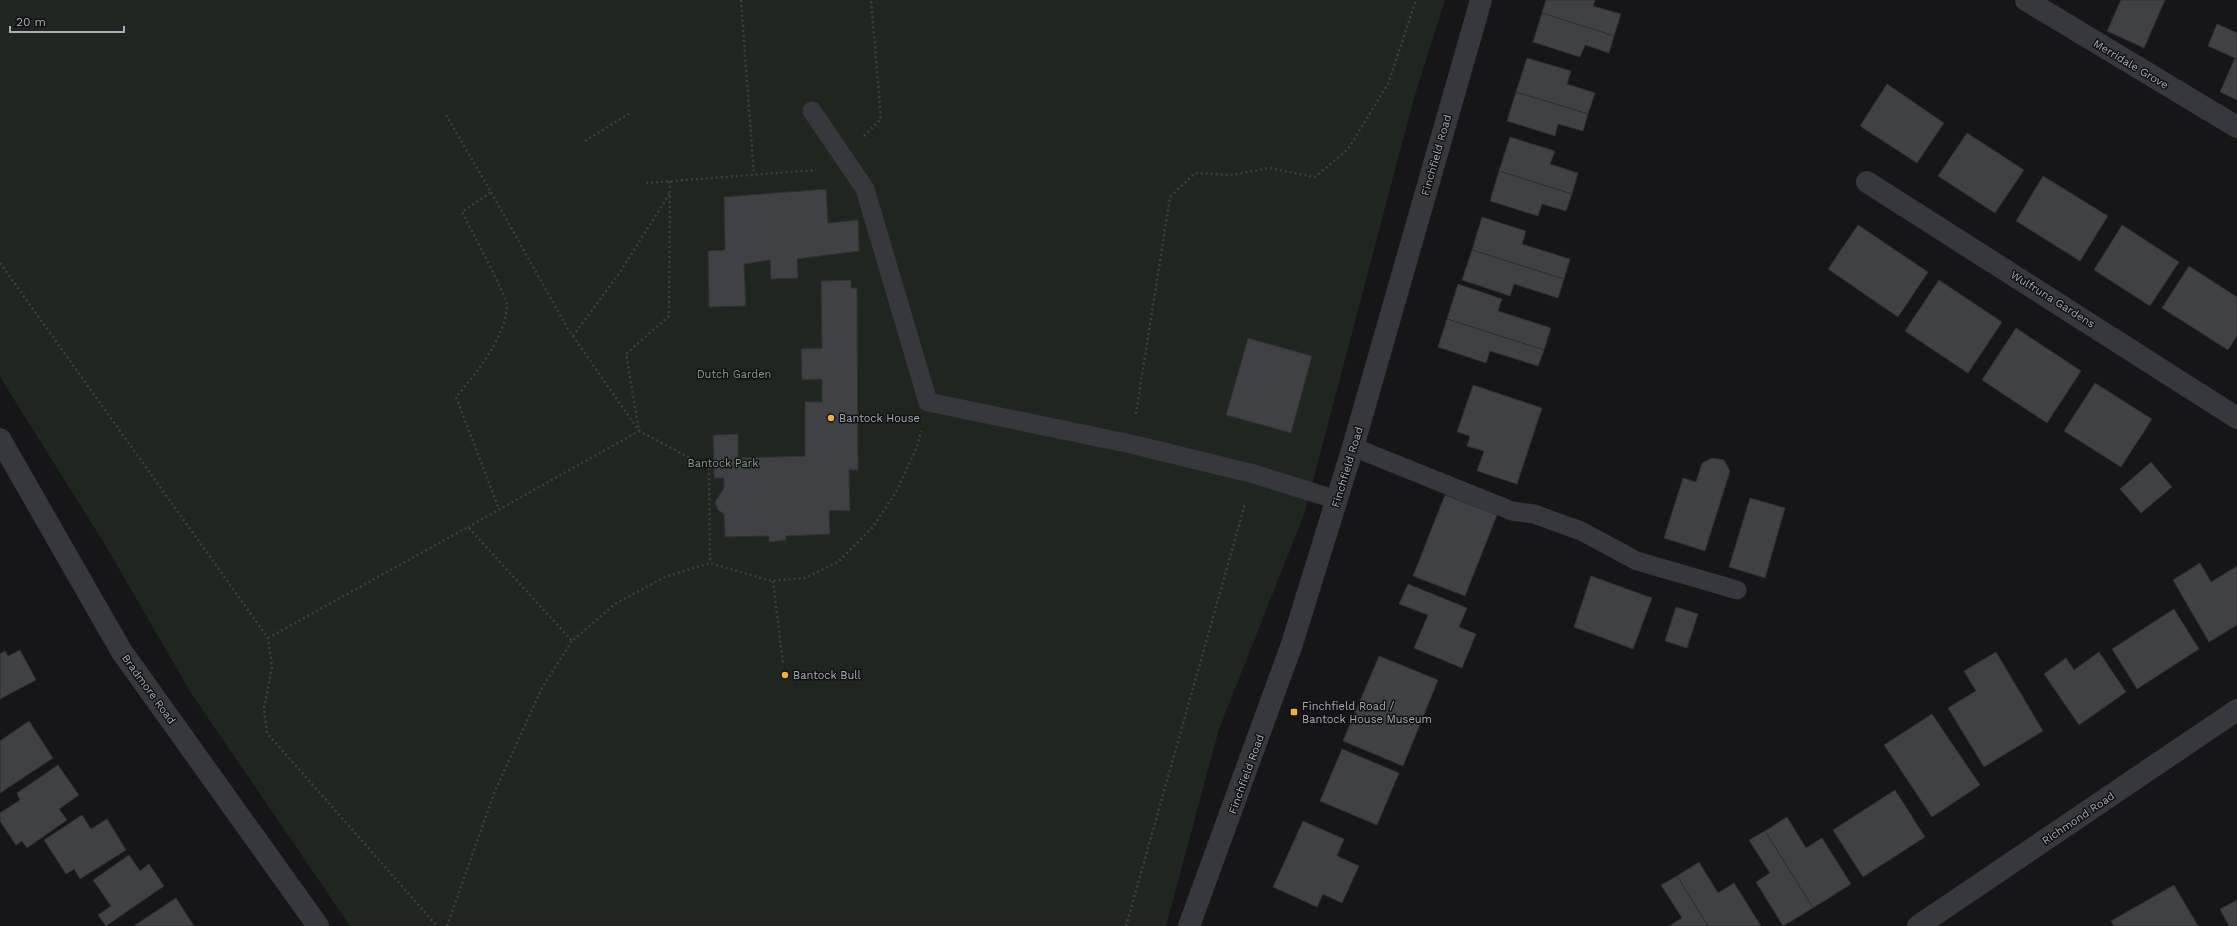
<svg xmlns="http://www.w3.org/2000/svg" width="2237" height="926" viewBox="0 0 2237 926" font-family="'Work Sans',sans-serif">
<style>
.green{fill:#1e261f}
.building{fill:#404145;stroke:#303034}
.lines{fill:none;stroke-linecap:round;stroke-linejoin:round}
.path{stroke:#3d3f44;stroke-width:2.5;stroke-dasharray:2 3;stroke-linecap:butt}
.service{stroke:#37383d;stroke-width:19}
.minor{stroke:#37383d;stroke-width:22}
.tertiary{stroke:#37383d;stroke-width:22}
.poi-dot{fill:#f2b134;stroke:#111113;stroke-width:1.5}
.labels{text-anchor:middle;stroke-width:3;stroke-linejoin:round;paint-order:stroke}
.street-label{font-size:11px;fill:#a8adb8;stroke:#111113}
.park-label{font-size:11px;fill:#7fa381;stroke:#111113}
.poi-label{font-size:11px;fill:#a8adb8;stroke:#111113;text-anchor:start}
</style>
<rect width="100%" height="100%" fill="#161618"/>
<polygon class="green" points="0,0 1445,0 1414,98 1304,515 1219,729 1166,926 350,926 191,693 107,548 0,377"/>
<g class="building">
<polygon points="1546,0 1595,0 1593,6 1621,14 1614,36 1542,13"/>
<polygon points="2121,0 2165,0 2144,48 2107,31"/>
<polygon points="1542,13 1614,36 1609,53 1585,45 1580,57 1533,42"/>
<polygon points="2217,24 2237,33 2237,100 2220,92 2235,58 2208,46"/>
<polygon points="1527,58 1571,71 1567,84 1595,93 1588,114 1516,92"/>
<polygon points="1887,84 1944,123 1917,163 1860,126"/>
<polygon points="1516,92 1588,114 1583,131 1558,124 1555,136 1507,121"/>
<polygon points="1967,133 2024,170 1995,213 1938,176"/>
<polygon points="1510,137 1555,151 1550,164 1578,173 1572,194 1499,171"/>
<polygon points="1499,171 1572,194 1566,211 1542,204 1538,216 1490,201"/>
<polygon points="2043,176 2108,216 2080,261 2016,221"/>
<polygon points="826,189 828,223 858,220 859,251 797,259 798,278 771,279 770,260 744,264 746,306 709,307 708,251 725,250 724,197"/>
<polygon points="1482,217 1526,231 1522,244 1570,259 1564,279 1472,250"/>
<polygon points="1858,225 1928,272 1898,317 1828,269"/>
<polygon points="2122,225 2179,262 2150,306 2094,270"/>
<polygon points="1472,250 1564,279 1558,298 1514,284 1510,296 1462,280"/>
<polygon points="2189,266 2237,297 2237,336 2228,350 2162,308"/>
<polygon points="851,280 851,288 857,288 858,470 849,470 850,511 829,510 830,534 786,536 786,540 769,542 769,536 725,537 724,514 718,510 715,502 724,488 724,478 714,478 713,435 738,434 738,458 805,456 805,402 822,402 822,379 802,380 801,349 822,348 821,281"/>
<polygon points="1939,280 2002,322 1968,373 1905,331"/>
<polygon points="1458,284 1502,299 1498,311 1551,328 1544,350 1447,319"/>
<polygon points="1447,319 1544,350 1538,366 1490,351 1486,363 1438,347"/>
<polygon points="2016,328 2081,371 2047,423 1982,380"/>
<polygon points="1248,338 1312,356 1291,433 1226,415"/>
<polygon points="2095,383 2152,419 2121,467 2064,431"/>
<polygon points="1473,385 1542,408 1517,484 1477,471 1484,451 1467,446 1470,436 1457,432"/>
<polygon points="1712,458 1724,460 1730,471 1705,551 1664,538 1683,478 1696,482 1702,463"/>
<polygon points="2151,462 2172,487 2141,513 2120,489"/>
<polygon points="1445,495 1497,515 1465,596 1413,576"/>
<polygon points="1750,498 1785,508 1765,578 1729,567"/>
<polygon points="2200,563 2211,582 2237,566 2237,625 2209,642 2173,580"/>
<polygon points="1591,576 1652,598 1633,649 1574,627"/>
<polygon points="1408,584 1467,608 1459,627 1476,634 1462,668 1414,648 1428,615 1399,604"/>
<polygon points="1676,607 1698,614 1687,648 1665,641"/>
<polygon points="2174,609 2199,649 2137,689 2112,649"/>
<polygon points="20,650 36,680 0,699 0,654 5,651 8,656"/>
<polygon points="1996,652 2043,731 1984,767 1948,708 1976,691 1964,671"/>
<polygon points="2099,652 2126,692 2079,725 2044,674 2066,658 2074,670"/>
<polygon points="1379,656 1438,680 1403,766 1343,741"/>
<polygon points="1932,714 1980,785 1932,817 1884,745"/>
<polygon points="29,721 53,758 0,793 0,741"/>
<polygon points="1342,749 1399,773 1377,825 1320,801"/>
<polygon points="58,765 79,795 59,809 67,820 27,848 22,841 16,845 0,821 0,813 20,800 17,793"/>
<polygon points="1895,790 1925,837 1863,877 1833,830"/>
<polygon points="82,815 91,829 107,819 126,850 80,879 74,869 66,874 44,840"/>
<polygon points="1787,817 1806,848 1822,838 1851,884 1813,908 1765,831"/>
<polygon points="1303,821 1344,839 1337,856 1359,866 1342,903 1323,894 1317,907 1273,887"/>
<polygon points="1765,831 1813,908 1783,926 1756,882 1770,873 1749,840"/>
<polygon points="129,855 140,871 149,864 164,886 106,926 98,915 111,906 93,880"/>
<polygon points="1699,862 1718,893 1734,883 1761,926 1708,926 1677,876"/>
<polygon points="1677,876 1708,926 1669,926 1682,918 1661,885"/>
<polygon points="2174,885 2198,926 2114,926 2111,921"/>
<polygon points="176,898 194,926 134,926"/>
<polygon points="2237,900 2237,926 2229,926 2220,909"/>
</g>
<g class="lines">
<g class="path">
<polyline points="741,0 754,175"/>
<path d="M446,115L491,192L462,212C469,226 507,297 507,305C506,337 476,374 456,397L499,509"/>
<polyline points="864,136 881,119 871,0"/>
<polyline points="585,141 630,113"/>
<polyline points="670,181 669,316 626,354 639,431 709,468 710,563"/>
<polyline points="646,183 816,170"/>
<polyline points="0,263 268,638 272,667 264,708 267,733 437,926"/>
<polyline points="573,336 620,272 670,193"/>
<polyline points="1136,414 1170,197 1195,173 1232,175 1269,168 1315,177 1348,149 1388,84 1416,0"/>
<polyline points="468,527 639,431 568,329 491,192"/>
<polyline points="773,581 783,663"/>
<polyline points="268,638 468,527 572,641 615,604 665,577 710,563 771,581 805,578 838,562 873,527 896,492 917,447 921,431"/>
<polyline points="447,926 495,791 542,688 572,641"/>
<polyline points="1126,926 1245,504"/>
</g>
<g class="service">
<polyline points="812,111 865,189 928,402 1131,444 1254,474 1337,500"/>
<polyline points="1353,447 1512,511 1534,514 1581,531 1637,561 1737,590"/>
</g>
<g class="minor">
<polyline points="2026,0 2237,127"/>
<polyline points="1867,182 2237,418"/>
</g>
<g class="tertiary">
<polyline points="0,439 122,652 318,926"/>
<polyline points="1189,926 1292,644 1353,447 1481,0"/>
<polyline points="1918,926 2237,710"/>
</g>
</g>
<g class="poi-dot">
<circle cx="831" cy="418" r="4"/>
<circle cx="785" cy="675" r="4"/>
<rect x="1290" y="708" width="8" height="8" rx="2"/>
</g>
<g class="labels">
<g class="street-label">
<text transform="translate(2131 64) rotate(31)" y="4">Merridale Grove</text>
<text transform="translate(1436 155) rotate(-74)" y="4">Finchfield Road</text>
<text transform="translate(2053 299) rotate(32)" y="4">Wulfruna Gardens</text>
<text transform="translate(1347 467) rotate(-73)" y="4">Finchfield Road</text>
<text transform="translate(149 689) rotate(54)" y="4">Bradmore Road</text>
<text transform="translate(1246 774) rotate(-70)" y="4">Finchfield Road</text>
<text transform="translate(2078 818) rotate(-34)" y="4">Richmond Road</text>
</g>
<g class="park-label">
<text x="734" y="378">Dutch Garden</text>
<text x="723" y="467">Bantock Park</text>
</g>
<g class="poi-label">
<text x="839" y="422">Bantock House</text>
<text x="793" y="679">Bantock Bull</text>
<text x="1302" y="710">Finchfield Road /<tspan x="1302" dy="13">Bantock House Museum</tspan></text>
</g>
</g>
<path d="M10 26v6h114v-6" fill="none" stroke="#a8adb8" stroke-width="2"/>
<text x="16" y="26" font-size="12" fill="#a8adb8" stroke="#111113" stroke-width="3" paint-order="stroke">20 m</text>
</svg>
